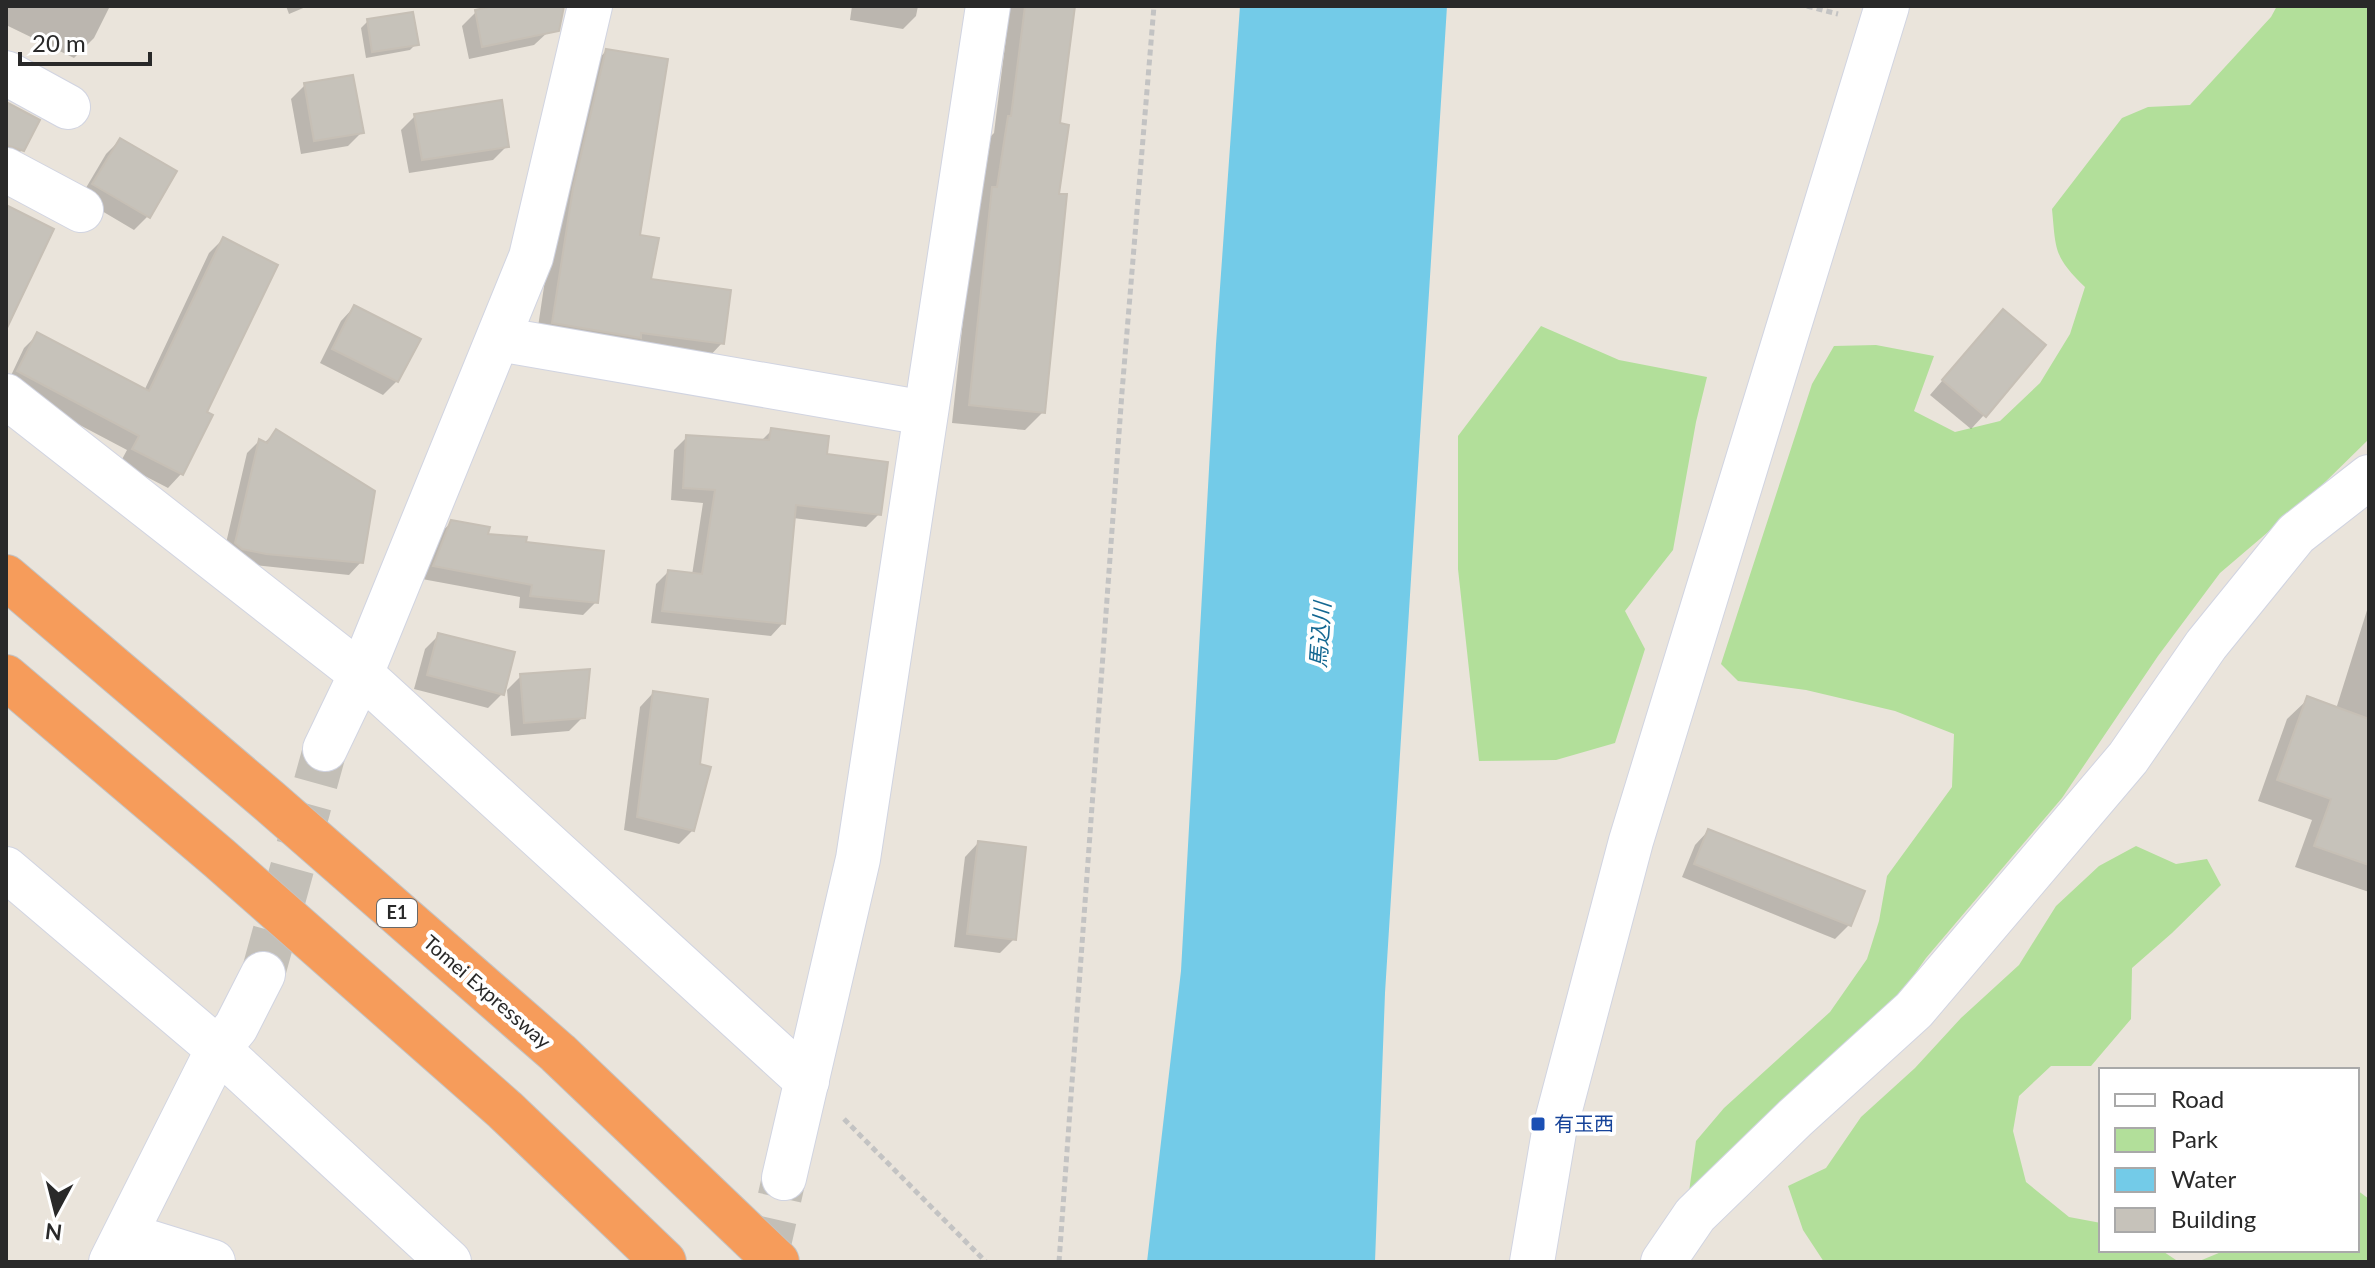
<svg xmlns="http://www.w3.org/2000/svg" width="2375" height="1268" viewBox="0 0 2375 1268" font-family="Lato,'Noto Sans JP',sans-serif">
<style>
.green{fill:#b2df9a}
.water{fill:#73cbe8}
.shadow{fill:#0003}
.building{fill:#c6c2ba;stroke:#c6bfb5;stroke-width:2}
.lines{fill:none;stroke-linecap:round;stroke-linejoin:round}
.street-tunnel{stroke:#c3bfb7;stroke-width:44;stroke-dasharray:44 22;stroke-linecap:butt}
.secondary-tunnel{stroke:#c3bfb7;stroke-width:44;stroke-dasharray:44 22;stroke-linecap:butt}
.street-casing{stroke:#d1d4e1;stroke-width:46}
.secondary-casing{stroke:#d1d4e1;stroke-width:46}
.highway-casing{stroke:#c3c3c3;stroke-width:46}
.path{stroke:#c3c3c3;stroke-width:5;stroke-dasharray:6 4;stroke-linecap:butt}
.street{stroke:#fff;stroke-width:44}
.secondary{stroke:#fff;stroke-width:44}
.highway{stroke:#f69c5b;stroke-width:44}
.transit-dot{fill:#1a4fb4;stroke:#fff;stroke-width:3}
.labels{text-anchor:middle;stroke-width:8;stroke-linejoin:round;paint-order:stroke}
.shield{fill:#fff;stroke:#696969;stroke-width:2}
.shield-label{font-size:18px;font-weight:bold;fill:#292929}
.street-label{font-size:20px;fill:#292929;stroke:#fff}
.transit-label{font-size:20px;fill:#164399;stroke:#fff;text-anchor:start}
.water-label{font-size:22px;font-style:italic;fill:#146892;stroke:#fff}
</style>
<rect width="100%" height="100%" fill="#eae4db"/>
<g class="green">
<path d="M2277,6H2369V439L2316,491L2220,573L2158,656L2062,798L1926,958L1895,1002L1688,1199L1696,1141L1724,1108L1830,1012L1867,959L1879,921L1887,876L1952,787L1954,734L1895,711L1806,690L1738,681L1721,664L1812,384L1834,346L1876,345L1934,356L1914,411L1955,432L2000,421L2040,383L2070,334L2085,287C2054,257 2056,251 2052,209L2122,118L2148,107L2190,105L2271,17Z"/>
<polygon points="1541,326 1619,360 1707,377 1696,422 1673,550 1625,611 1645,649 1615,743 1556,760 1479,761 1458,569 1458,436"/>
<polygon points="2136,846 2176,864 2207,859 2221,885 2172,933 2132,968 2131,1019 2091,1066 2051,1066 2019,1096 2013,1131 2026,1182 2069,1217 2101,1223 2101,1250 2161,1250 2179,1262 1824,1262 1803,1230 1788,1186 1826,1168 1861,1117 1915,1068 1961,1018 2019,965 2056,906 2099,866"/>
<polygon points="2357,1190 2369,1199 2369,1262 2197,1262 2226,1250 2357,1250"/>
</g>
<polygon class="water" points="1240,6 1447,6 1385,993 1375,1262 1147,1262 1181,971 1216,344"/>
<g class="shadow">
<polygon points="6,6 110,6 94,38 74,58 6,25"/>
<polygon points="286,6 308,6 289,14"/>
<polygon points="503,6 543,6 548,32 534,45 469,59 462,26 476,12"/>
<polygon points="852,6 918,6 916,16 903,29 850,20"/>
<polygon points="1010,6 1073,6 1057,125 1057,195 1043,412 1025,430 952,423 975,207 981,200 991,136 994,133"/>
<polygon points="368,21 416,44 410,50 366,58 361,28"/>
<polygon points="606,51 638,237 649,281 722,343 705,361 536,340 556,207 589,69"/>
<polygon points="305,85 362,132 348,146 301,154 291,99"/>
<polygon points="6,104 22,150 8,164 6,163"/>
<polygon points="415,116 507,146 493,160 409,173 401,130"/>
<polygon points="120,140 148,216 134,230 80,198 106,154"/>
<polygon points="223,239 205,413 181,474 168,488 120,463 127,450 6,386 24,348 38,334 144,391 209,253"/>
<polygon points="354,307 397,381 383,395 320,363 341,321"/>
<polygon points="1990,325 1984,415 1971,429 1930,395"/>
<polygon points="772,430 824,456 879,514 866,527 793,518 783,623 771,636 651,623 656,584 668,572 692,575 703,503 671,500 674,450 687,437 760,442"/>
<polygon points="276,432 361,562 349,575 253,565 223,556 247,453 259,441 264,443"/>
<polygon points="452,522 486,536 524,544 596,602 583,615 519,608 520,597 422,579 439,534"/>
<polygon points="2369,604 2369,892 2295,867 2312,820 2258,801 2287,719 2308,699 2336,709"/>
<polygon points="439,635 502,694 488,708 414,689 425,649"/>
<polygon points="521,676 583,717 569,731 511,736 507,690"/>
<polygon points="653,693 693,830 679,844 624,830 640,707"/>
<polygon points="1708,831 1849,925 1835,939 1682,877 1695,845"/>
<polygon points="978,843 1014,939 1000,953 954,947 965,857"/>
</g>
<g class="building">
<polygon points="493,6 564,6 559,31 482,47 475,10"/>
<polygon points="1025,6 1075,6 1060,123 1069,125 1059,194 1067,194 1045,413 969,405 992,187 997,187 1008,116 1011,116"/>
<polygon points="413,12 419,45 372,52 367,19"/>
<polygon points="606,49 668,59 640,235 659,238 651,279 731,290 724,344 641,333 641,338 552,323 573,188"/>
<polygon points="353,75 364,133 314,141 304,83"/>
<polygon points="502,100 509,147 422,160 414,114"/>
<polygon points="6,102 40,120 24,151 6,145"/>
<polygon points="120,138 177,171 150,218 92,184"/>
<polygon points="6,205 54,229 6,330"/>
<polygon points="223,237 278,265 207,412 213,415 183,475 132,449 139,436 17,371 37,332 149,391"/>
<polygon points="354,305 421,339 398,382 332,349"/>
<polygon points="2003,309 2046,345 1986,417 1942,380"/>
<polygon points="771,428 829,436 827,454 888,462 881,515 796,505 785,624 662,611 668,570 702,574 715,490 683,488 686,435 769,440"/>
<polygon points="276,429 375,491 363,563 266,554 242,549 235,543 259,439 267,443"/>
<polygon points="451,520 490,527 488,534 527,537 526,542 604,551 598,603 530,596 532,585 433,566"/>
<polygon points="438,633 515,652 504,695 427,675"/>
<polygon points="590,669 585,718 524,723 520,674"/>
<polygon points="653,691 708,699 700,764 711,767 694,831 637,817"/>
<polygon points="2307,696 2369,719 2369,865 2314,846 2331,799 2277,780"/>
<polygon points="1708,829 1865,891 1851,926 1694,864"/>
<polygon points="978,841 1026,847 1016,940 967,934"/>
</g>
<g class="lines">
<polyline class="street-tunnel" points="263,974 325,749"/>
<polyline class="secondary-tunnel" points="765,1262 784,1178"/>
<g class="street-casing">
<g id="street">
<polyline points="6,73 68,107"/>
<polyline points="6,170 81,210"/>
<polyline points="499,339 925,413"/>
<polyline points="6,396 361,674 807,1081"/>
<polyline points="325,749 361,674 531,257 590,6"/>
<polyline points="6,869 218,1049 449,1262"/>
<polyline points="126,1235 213,1262"/>
<polyline points="111,1262 218,1049 236,1027 263,974"/>
<polyline points="1663,1262 1695,1215 1795,1118 1914,1010 2128,758 2206,645 2296,534 2369,477"/>
</g>
</g>
<g class="secondary-casing">
<g id="secondary">
<polyline points="784,1178 858,859 988,6"/>
<polyline points="1532,1262 1554,1132 1631,841 1887,6"/>
</g>
</g>
<g class="highway-casing">
<g id="highway">
<polyline points="6,577 268,800 558,1053 777,1262"/>
<polyline points="6,677 219,858 505,1110 664,1262"/>
</g>
</g>
<g class="path">
<polyline points="1807,6 1838,14"/>
<polyline points="844,1119 986,1262"/>
<polyline points="1059,1262 1122,392 1154,6"/>
</g>
<use href="#street" class="street"/>
<use href="#secondary" class="secondary"/>
<use href="#highway" class="highway"/>
</g>
<rect class="transit-dot" x="1530" y="1116" width="16" height="16" rx="4"/>
<g class="labels">
<rect class="shield" x="377" y="899" width="40" height="28" rx="6"/>
<g class="shield-label">
<text x="397" y="919">E1</text>
</g>
<g class="street-label">
<text transform="translate(487 992) rotate(41)" y="7">Tomei Expressway</text>
</g>
<g class="transit-label">
<text x="1554" y="1131">有玉西</text>
</g>
<g class="water-label">
<text transform="translate(1320 635) rotate(-86)" y="8">馬込川</text>
</g>
</g>
<rect width="2375" height="1268" fill="none" stroke="#292929" stroke-width="16"/>
<rect x="2099" y="1068" width="260" height="184" fill="#ffffff" stroke="#a9a9a9" stroke-width="2"/>
<rect x="2115" y="1094" width="40" height="12" fill="#ffffff" stroke="#a9a9a9" stroke-width="2"/>
<text x="2171" y="1108" font-size="24" fill="#292929">Road</text>
<rect x="2115" y="1128" width="40" height="24" fill="#b2df9a" stroke="#a9a9a9" stroke-width="2"/>
<text x="2171" y="1148" font-size="24" fill="#292929">Park</text>
<rect x="2115" y="1168" width="40" height="24" fill="#73cbe8" stroke="#a9a9a9" stroke-width="2"/>
<text x="2171" y="1188" font-size="24" fill="#292929">Water</text>
<rect x="2115" y="1208" width="40" height="24" fill="#c6c2ba" stroke="#a9a9a9" stroke-width="2"/>
<text x="2171" y="1228" font-size="24" fill="#292929">Building</text>
<g transform="translate(56 1212) rotate(187)" stroke="#ffffff" stroke-width="6" paint-order="stroke">
<path d="M0-6L14 30L0 20L-14 30Z" fill="#292929"/>
<text y="-12" font-size="22" font-weight="bold" text-anchor="middle" fill="#292929">N</text>
</g>
<path d="M20 52v12h130v-12" fill="none" stroke="#292929" stroke-width="4"/>
<text x="32" y="52" font-size="24" fill="#292929" stroke="#ffffff" stroke-width="6" paint-order="stroke">20 m</text>
</svg>
